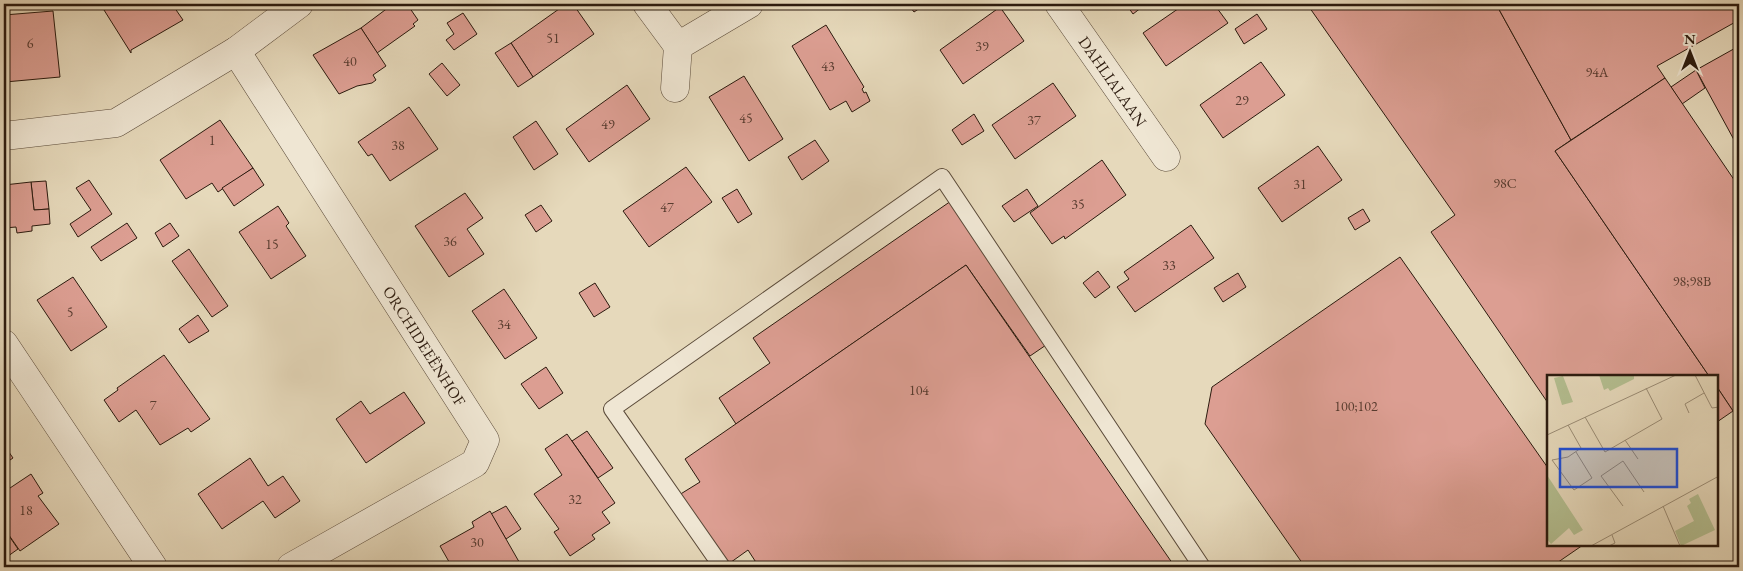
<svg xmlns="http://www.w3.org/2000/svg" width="1743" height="571" viewBox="0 0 1743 571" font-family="'EB Garamond',serif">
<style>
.building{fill:#dc9e92;stroke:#2b1a0e}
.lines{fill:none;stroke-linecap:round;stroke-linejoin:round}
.service-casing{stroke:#5a4a39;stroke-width:18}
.minor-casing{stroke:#5a4a39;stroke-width:29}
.service{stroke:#efe6d3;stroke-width:16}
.minor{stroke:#efe6d3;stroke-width:28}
.labels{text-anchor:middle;stroke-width:5;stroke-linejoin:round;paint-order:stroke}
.number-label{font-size:14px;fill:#573b2f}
.street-label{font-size:16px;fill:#2b1a0e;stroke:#efe6d3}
.inset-road{fill:none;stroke:#9b8d76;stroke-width:1}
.view{fill:#1d4ed8;fill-opacity:0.15;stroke:#1d4ed8;stroke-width:2.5}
.inset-edge{fill:none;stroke:#2b1a0e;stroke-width:2.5}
</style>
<rect width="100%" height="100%" fill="#e6d9bb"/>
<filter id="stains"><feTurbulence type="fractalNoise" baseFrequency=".004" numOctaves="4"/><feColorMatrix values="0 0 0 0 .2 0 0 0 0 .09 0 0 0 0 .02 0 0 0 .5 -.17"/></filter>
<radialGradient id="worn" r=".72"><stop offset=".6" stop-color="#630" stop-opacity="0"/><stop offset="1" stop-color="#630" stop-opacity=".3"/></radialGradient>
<g class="building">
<polygon points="114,4 172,4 183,20 131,50 131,53 104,10"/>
<polygon points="393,4 401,6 407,4 418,20 413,24 415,26 377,53 361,28"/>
<polygon points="566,4 573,4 594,34 533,77 511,43"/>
<polygon points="908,4 926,4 914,12"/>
<polygon points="1126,4 1146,4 1133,14"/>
<polygon points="1185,4 1214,4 1228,23 1166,66 1143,33"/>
<polygon points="1307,4 1496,4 1571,140 1555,151 1709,376 1548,376 1548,403 1431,232 1455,215"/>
<polygon points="1496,4 1739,4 1739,20 1657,66 1665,78 1571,140"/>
<polygon points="1000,7 1024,41 963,84 940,50"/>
<polygon points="53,11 60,77 5,82 4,15"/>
<polygon points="463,13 477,34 454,50 446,40 454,34 447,23"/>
<polygon points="1257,14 1267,29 1244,44 1235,29"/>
<polygon points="826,25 864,87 862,89 864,93 866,92 870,101 852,112 846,101 830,110 792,46"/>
<polygon points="361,28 386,66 373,75 376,80 372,83 357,86 339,94 313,55"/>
<polygon points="511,43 533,77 518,87 495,53"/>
<polygon points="1739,46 1739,149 1696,70"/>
<polygon points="1261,62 1285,95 1223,138 1200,105"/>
<polygon points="442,63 460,85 447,96 429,74"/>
<polygon points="1696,70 1705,88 1682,104 1671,87"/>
<polygon points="744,76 783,139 749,161 709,97"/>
<polygon points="1665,78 1739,187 1739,407 1733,411 1717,387 1717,376 1709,376 1555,151"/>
<polygon points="1053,83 1076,116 1015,159 992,125"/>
<polygon points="627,85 650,119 589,162 566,129"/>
<polygon points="409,107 438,149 390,181 372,154 368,156 358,142"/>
<polygon points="974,114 984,131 962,145 952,130"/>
<polygon points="220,120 253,168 218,192 212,183 186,199 160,160"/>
<polygon points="536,121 558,154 534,170 513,137"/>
<polygon points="815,140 829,161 802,180 788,157"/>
<polygon points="1318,146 1342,180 1282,222 1258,188"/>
<polygon points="1102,160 1126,195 1065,239 1064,236 1052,244 1030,213"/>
<polygon points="686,167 712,202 649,247 623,211"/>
<polygon points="253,168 264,185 234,206 222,188"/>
<polygon points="89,180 112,214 78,237 70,224 91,210 76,188"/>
<polygon points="46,181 49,209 34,210 31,182"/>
<polygon points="31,182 34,210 49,209 50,224 32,226 32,231 17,233 16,227 4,228 4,185"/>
<polygon points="737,189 752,214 738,223 722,198"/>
<polygon points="1027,189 1038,206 1014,222 1002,206"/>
<polygon points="465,193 483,218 467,229 484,254 449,277 415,226"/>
<polygon points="951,201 1049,343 1030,356 966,265 736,424 719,398 770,363 753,338"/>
<polygon points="541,205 552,221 536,232 525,215"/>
<polygon points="278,206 289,223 286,226 306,256 271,279 239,232"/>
<polygon points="1363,209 1370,221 1355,230 1348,218"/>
<polygon points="127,223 137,238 101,261 91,247"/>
<polygon points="170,223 179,236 163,247 155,233"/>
<polygon points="1191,225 1214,258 1135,312 1117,287 1129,279 1124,272"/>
<polygon points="189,249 228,306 212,317 172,261"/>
<polygon points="1400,257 1548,468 1548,545 1583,545 1551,567 1305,567 1205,424 1212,387"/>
<polygon points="966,265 1175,567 759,567 748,550 727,565 679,495 700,482 685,459"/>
<polygon points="1098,271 1110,287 1095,298 1083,283"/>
<polygon points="1238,273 1246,287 1223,302 1214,288"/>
<polygon points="73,277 107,327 71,351 37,300"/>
<polygon points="595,283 610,307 594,317 579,293"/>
<polygon points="504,289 537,338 505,359 472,311"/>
<polygon points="198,315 209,331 189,343 179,329"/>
<polygon points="164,355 210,419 191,432 188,428 160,445 136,410 119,422 104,400 118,390 117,388"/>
<polygon points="546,367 563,393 539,409 521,384"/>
<polygon points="1717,387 1733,411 1717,422"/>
<polygon points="404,392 425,423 366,463 336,419 361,401 370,414"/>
<polygon points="587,431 613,468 598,478 572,441"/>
<polygon points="567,434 615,503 602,512 610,523 592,535 595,539 570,556 554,532 559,529 534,494 562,475 545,449"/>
<polygon points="4,445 13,458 4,464"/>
<polygon points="250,458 268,486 283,476 300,501 275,518 263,501 222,529 198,494"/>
<polygon points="31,474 43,493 38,496 59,524 20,551 4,528 4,492"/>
<polygon points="506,506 521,529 506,539 491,514"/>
<polygon points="490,511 522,567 452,567 440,546 474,527 472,522"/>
<polygon points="5,530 18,549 4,559 4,531"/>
</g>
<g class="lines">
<g class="service-casing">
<polyline id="service" points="722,567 612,409 942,177 1202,567"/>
</g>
<g class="minor-casing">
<g id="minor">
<polyline points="647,4 678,46 749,4"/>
<path id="s1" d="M1059,4L1166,157"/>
<path id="s2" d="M236,51L485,440L475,463L291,567"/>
<polyline points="675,88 678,46"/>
<polyline points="4,136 116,123 236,51 299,4"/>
<polyline points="4,344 153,567"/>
</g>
</g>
<use href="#service" class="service"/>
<use href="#minor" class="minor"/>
</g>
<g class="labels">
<g class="number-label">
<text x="553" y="43">51</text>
<text x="30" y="48">6</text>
<text x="982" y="51">39</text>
<text x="350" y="66">40</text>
<text x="828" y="71">43</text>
<text x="1597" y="77">94A</text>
<text x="1242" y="105">29</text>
<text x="746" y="123">45</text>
<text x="1034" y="125">37</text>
<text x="608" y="129">49</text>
<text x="212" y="145">1</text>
<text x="398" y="150">38</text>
<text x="1505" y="188">98C</text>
<text x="1300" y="189">31</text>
<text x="1078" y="209">35</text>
<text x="667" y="212">47</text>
<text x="450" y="246">36</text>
<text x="272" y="249">15</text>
<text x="1169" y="270">33</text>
<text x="1692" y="286">98;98B</text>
<text x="70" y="317">5</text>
<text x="504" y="329">34</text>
<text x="919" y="395">104</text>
<text x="153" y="410">7</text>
<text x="1356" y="411">100;102</text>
<text x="575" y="504">32</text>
<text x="26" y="515">18</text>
<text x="477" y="547">30</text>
</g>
<g class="street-label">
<text dy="6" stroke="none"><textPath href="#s1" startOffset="94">DAHLIALAAN</textPath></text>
<text dy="6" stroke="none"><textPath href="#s2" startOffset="350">ORCHIDEEËNHOF</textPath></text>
</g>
</g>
<g transform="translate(1547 375)">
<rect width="171" height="171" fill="#e6d9bb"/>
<path d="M52,0H87V4L63,16L61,13L57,15ZM16,1L26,27L15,30L7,3ZM0,100L36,155L27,160L22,153L4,169L0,164ZM151,119L168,155L134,171L128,156L147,146L140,131L144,128L142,124Z" fill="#b4bf91"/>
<path class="inset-road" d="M148,0L165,33L172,32M142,38L138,29L157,18M38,42L58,77L115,44L99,13M21,50L34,73L21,82L5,85L27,115L45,103L29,77M0,60L129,0M78,65L91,84M76,131L54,101L76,86L97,117M116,131L133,171M44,171L172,101M62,171L68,168L65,160"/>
<path class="view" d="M13,74H130V112H13Z"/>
<rect width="171" height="171" class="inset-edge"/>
</g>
<rect width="1743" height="571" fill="none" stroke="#e6d9bb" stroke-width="20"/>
<rect x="5" y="5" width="1733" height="561" fill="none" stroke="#2b1a0e" stroke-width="2.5"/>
<rect x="10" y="10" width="1723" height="551" fill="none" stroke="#2b1a0e"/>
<g transform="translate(1690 52)" stroke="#efe6d3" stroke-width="4" paint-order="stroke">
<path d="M0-4L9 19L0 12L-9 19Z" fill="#2b1a0e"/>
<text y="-8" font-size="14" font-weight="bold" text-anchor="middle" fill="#2b1a0e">N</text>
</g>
<rect width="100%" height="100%" filter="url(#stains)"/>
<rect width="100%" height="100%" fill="url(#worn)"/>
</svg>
